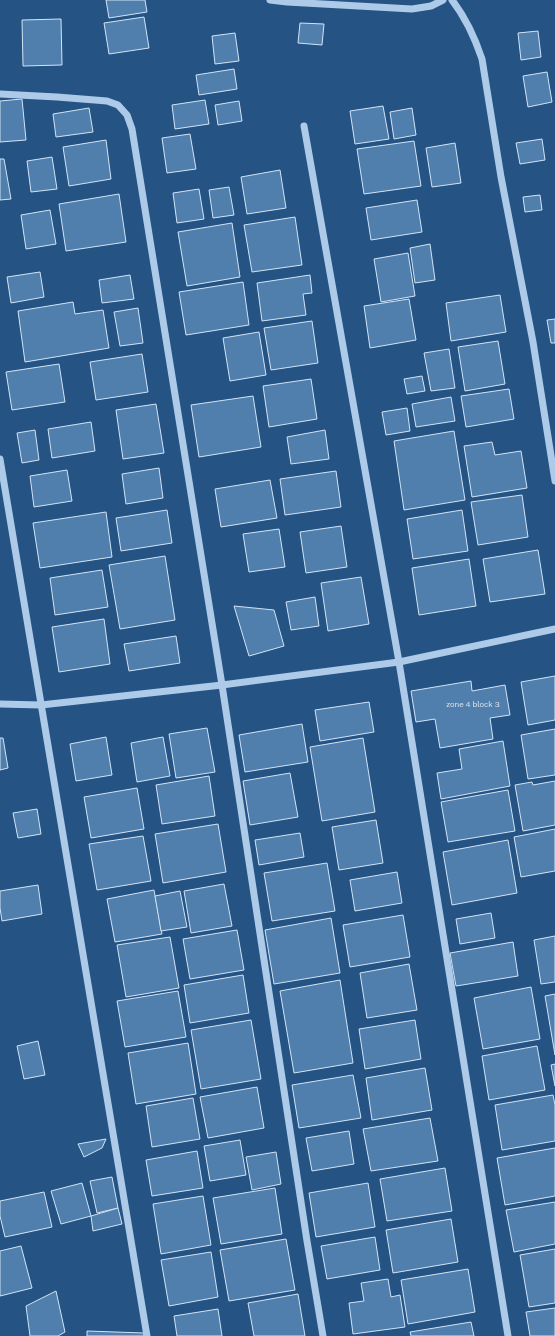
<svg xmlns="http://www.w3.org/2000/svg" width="555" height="1336" viewBox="0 0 555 1336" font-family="'Public Sans',sans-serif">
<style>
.building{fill:#517fad;stroke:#d1e4f6}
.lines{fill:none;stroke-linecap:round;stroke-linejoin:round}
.minor{stroke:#adcbe8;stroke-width:7}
.labels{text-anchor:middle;stroke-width:3.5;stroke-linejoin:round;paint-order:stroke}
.number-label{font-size:8px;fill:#d4dfea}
</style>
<rect width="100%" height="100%" fill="#255384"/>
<g class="building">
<polygon points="106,0 145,0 147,12 109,18"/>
<polygon points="144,17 149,48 109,54 104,23"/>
<polygon points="61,19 62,65 23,66 22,20"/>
<polygon points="300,23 324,24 322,45 298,43"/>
<polygon points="538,31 541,57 521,60 518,33"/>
<polygon points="235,33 239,61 215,64 212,36"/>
<polygon points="234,69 237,89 199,95 196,75"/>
<polygon points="547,72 552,102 528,107 523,76"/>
<polygon points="22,99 26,140 0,142 0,101"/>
<polygon points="205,100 209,124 175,129 172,105"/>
<polygon points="239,101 242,121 218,125 215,105"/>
<polygon points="383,106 389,139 355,144 350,111"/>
<polygon points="89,108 93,132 56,137 53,114"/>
<polygon points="412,108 416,135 394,139 390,112"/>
<polygon points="190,134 196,169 167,173 162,138"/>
<polygon points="542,139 545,160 520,164 516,143"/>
<polygon points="106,140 111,179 69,186 63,147"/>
<polygon points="414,141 421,186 364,194 357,149"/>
<polygon points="455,143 461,183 432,187 426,148"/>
<polygon points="52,157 57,189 31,192 27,161"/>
<polygon points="0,159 4,159 11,199 0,200"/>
<polygon points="280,170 286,208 247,214 241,177"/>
<polygon points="229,187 234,215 213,218 209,190"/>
<polygon points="199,189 204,219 177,223 173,193"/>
<polygon points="119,194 126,242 66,251 59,204"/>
<polygon points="540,195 542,210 525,212 523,197"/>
<polygon points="417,200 422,232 371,240 366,208"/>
<polygon points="50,210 56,244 26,249 21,215"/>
<polygon points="295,217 302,265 252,272 244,225"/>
<polygon points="232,223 240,277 187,286 178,232"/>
<polygon points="430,244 435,280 415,283 410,248"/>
<polygon points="408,253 415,296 381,302 374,259"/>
<polygon points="40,272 44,297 11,303 7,277"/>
<polygon points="130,275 134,299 102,303 99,280"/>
<polygon points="310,275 312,293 303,294 306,315 262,321 257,283"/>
<polygon points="243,282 249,325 186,335 179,292"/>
<polygon points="500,295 506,332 451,341 446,303"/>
<polygon points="409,299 416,340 370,348 364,306"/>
<polygon points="73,302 75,314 103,310 109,348 25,362 18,311"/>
<polygon points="138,308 143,343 120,346 114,312"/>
<polygon points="555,319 555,343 551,343 547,320"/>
<polygon points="312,321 318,363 271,370 264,328"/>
<polygon points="259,332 266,375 230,381 223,338"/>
<polygon points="498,341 505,384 465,391 458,347"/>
<polygon points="449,349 455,388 431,391 424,353"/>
<polygon points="142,354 148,392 96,400 90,362"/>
<polygon points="59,364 65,402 12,410 6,372"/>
<polygon points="422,376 425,391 407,394 404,379"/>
<polygon points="311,379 317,419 269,427 263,386"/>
<polygon points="509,389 514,419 466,427 461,396"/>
<polygon points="253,396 261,447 199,457 191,405"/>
<polygon points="451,397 455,421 416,427 412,404"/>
<polygon points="156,404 164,453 123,459 116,410"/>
<polygon points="407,408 410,431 386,435 382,412"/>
<polygon points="91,422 95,451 52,458 48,429"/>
<polygon points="35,430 39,460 22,463 17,433"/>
<polygon points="325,430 329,459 291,464 287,437"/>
<polygon points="454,431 465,500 404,510 394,441"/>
<polygon points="492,442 495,455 521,451 527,488 472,497 464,446"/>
<polygon points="159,468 163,498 126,504 122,474"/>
<polygon points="67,470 72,501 34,507 30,476"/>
<polygon points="336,471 341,507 285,515 280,479"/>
<polygon points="270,480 277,518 221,527 215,489"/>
<polygon points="522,495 528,537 478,545 471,502"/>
<polygon points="167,510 172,543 121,551 116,518"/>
<polygon points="462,510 468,551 413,559 407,519"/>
<polygon points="106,512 112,557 40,568 33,523"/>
<polygon points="341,526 347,567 306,573 300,532"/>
<polygon points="279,529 285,567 249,572 243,534"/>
<polygon points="538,550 545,594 490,602 483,559"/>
<polygon points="165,556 175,620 120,629 109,565"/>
<polygon points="469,559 476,606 419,615 412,568"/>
<polygon points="102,570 108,607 55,615 50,578"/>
<polygon points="361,577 369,624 328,631 321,583"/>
<polygon points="315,597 319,626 291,630 286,602"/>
<polygon points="234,606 274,610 284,646 249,656"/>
<polygon points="104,619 110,664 59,672 52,627"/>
<polygon points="176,636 180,663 129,671 124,644"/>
<polygon points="555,676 555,720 528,725 521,682"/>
<polygon points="471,681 472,691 505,685 510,715 490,718 493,739 440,748 435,719 416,722 411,691"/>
<polygon points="369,702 374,732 320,741 315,710"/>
<polygon points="302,724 308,762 245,772 239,735"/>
<polygon points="207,728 215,772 176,778 169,734"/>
<polygon points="555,729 555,775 528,779 521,735"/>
<polygon points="106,737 112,775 76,781 70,744"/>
<polygon points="163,737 170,776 137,782 131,743"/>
<polygon points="0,738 3,738 8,768 0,770"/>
<polygon points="363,738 375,812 322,821 310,747"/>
<polygon points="503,741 510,786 441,799 437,773 462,769 459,749"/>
<polygon points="290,773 298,817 250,825 243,781"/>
<polygon points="209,776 215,816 162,824 156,785"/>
<polygon points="555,781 555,825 523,831 515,785 532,782 533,785"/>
<polygon points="137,788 144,829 91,838 84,797"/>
<polygon points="508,790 515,831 448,842 441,802"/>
<polygon points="37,809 41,834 18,838 13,813"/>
<polygon points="376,820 383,863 339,870 332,827"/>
<polygon points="218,824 226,872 163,883 155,834"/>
<polygon points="555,829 555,871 521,877 514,837"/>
<polygon points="300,833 304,857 259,865 255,840"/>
<polygon points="143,836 151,881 97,890 89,844"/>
<polygon points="508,840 517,893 452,905 443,852"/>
<polygon points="327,863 335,911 272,921 264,873"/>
<polygon points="397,872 402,903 355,911 350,880"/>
<polygon points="224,884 232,926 191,933 184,891"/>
<polygon points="38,885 42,914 2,921 0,908 0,891"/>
<polygon points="154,890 162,934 115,942 107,899"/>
<polygon points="180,891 187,927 161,931 155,896"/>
<polygon points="491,913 495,938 460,944 456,919"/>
<polygon points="403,915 410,957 350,967 343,925"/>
<polygon points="331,918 340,973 274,984 265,930"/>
<polygon points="237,930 244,970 190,979 183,939"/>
<polygon points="555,936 555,982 541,984 534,940"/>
<polygon points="170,937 179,988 126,997 117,945"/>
<polygon points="513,942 518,976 456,986 450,953"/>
<polygon points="409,964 417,1010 367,1018 360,973"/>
<polygon points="243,975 249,1013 190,1023 184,985"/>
<polygon points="340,980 353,1063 294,1073 280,991"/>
<polygon points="531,987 540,1039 483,1049 474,998"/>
<polygon points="178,991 186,1037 125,1047 117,1001"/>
<polygon points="555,994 555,1055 545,996"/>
<polygon points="251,1020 261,1079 201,1089 191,1030"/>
<polygon points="415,1020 421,1059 365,1069 359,1029"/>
<polygon points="38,1041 45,1075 24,1079 17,1046"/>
<polygon points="188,1043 196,1094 136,1104 128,1053"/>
<polygon points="537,1046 545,1090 489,1100 482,1056"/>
<polygon points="555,1064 555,1086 551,1065"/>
<polygon points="425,1068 432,1110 372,1120 366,1078"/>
<polygon points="353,1075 361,1118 299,1128 292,1085"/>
<polygon points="257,1087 264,1128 208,1138 200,1097"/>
<polygon points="553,1095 555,1105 555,1141 502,1150 495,1105"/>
<polygon points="193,1098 200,1139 152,1147 146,1106"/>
<polygon points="430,1118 438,1161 371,1171 363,1129"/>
<polygon points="349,1131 354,1164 312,1171 306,1138"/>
<polygon points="106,1139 102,1148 84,1157 78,1144"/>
<polygon points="240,1140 246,1175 210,1181 204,1146"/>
<polygon points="555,1148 555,1196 505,1205 497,1158"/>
<polygon points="197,1151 203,1188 152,1196 146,1160"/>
<polygon points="276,1152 281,1184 252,1190 246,1157"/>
<polygon points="445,1168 452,1211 387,1221 380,1179"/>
<polygon points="112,1177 118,1208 97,1213 90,1181"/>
<polygon points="82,1183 91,1216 61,1224 51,1191"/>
<polygon points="368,1183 375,1227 316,1237 309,1193"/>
<polygon points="275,1188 282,1234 221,1244 213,1198"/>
<polygon points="44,1192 52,1227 5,1237 0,1216 0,1201"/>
<polygon points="203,1196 211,1245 161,1254 153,1204"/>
<polygon points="555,1202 555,1244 514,1252 506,1210"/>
<polygon points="118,1208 122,1224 93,1231 91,1216"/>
<polygon points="451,1219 458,1262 393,1273 386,1230"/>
<polygon points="375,1237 380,1270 327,1279 321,1246"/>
<polygon points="286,1239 295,1290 229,1301 220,1250"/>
<polygon points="21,1246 32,1288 0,1296 0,1251"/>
<polygon points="555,1249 555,1303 529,1307 520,1255"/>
<polygon points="211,1252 218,1297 169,1306 161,1260"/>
<polygon points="468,1269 475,1312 408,1324 401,1280"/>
<polygon points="388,1279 391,1297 400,1295 405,1327 353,1334 349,1303 364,1301 361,1283"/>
<polygon points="56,1291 65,1332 58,1336 30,1336 26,1306"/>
<polygon points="298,1294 305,1336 254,1336 248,1303"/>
<polygon points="555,1308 555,1336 530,1336 526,1312"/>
<polygon points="218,1309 222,1336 177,1336 174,1316"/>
<polygon points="471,1322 474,1336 411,1336 410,1332"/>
<polygon points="87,1331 144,1333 144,1336 87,1336"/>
</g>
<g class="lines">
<g class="minor">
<polyline points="270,0 287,2 412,9 431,6 443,0"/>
<path d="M452,0C466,18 475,38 482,59L501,177L533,342L555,481"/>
<polyline points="0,94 57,97 107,101 118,105 127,115 132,129 222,685 307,1241 323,1336"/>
<polyline points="304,126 399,662 508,1336"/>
<polyline points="0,459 147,1336"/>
<polyline points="0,704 41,705 222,685 399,662 555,629"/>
</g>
</g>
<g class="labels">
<g class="number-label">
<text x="473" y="707">zone 4 block 3</text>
</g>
</g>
</svg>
